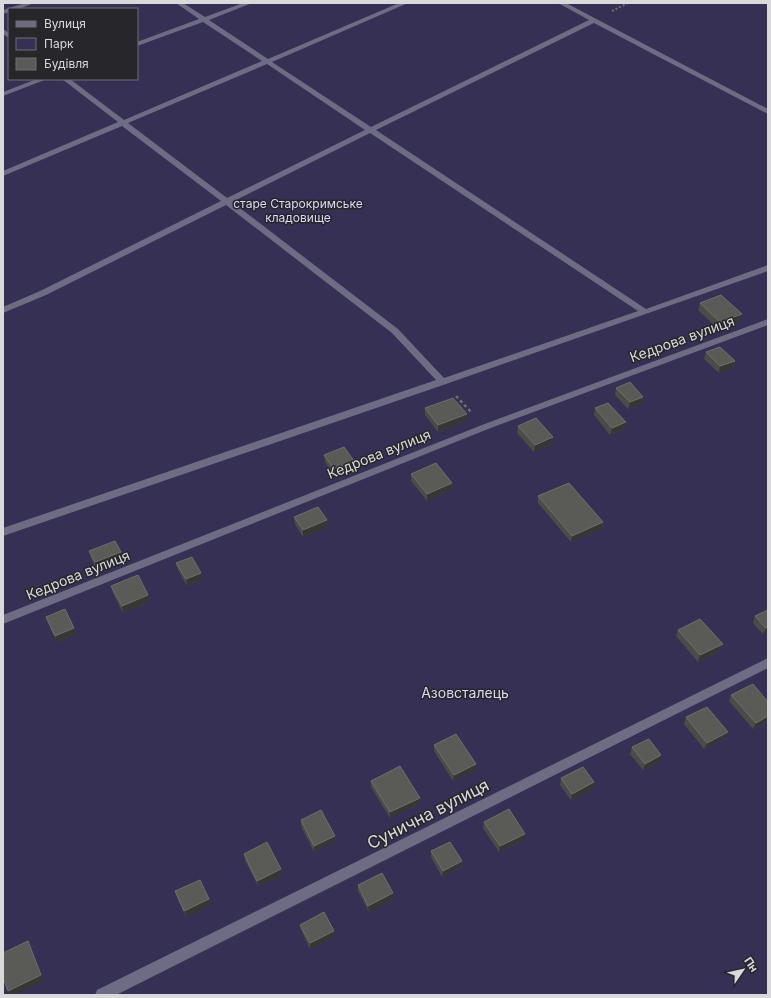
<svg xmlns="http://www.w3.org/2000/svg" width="771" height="998" viewBox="0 0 771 998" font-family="Inter,sans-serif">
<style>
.green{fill:#363054;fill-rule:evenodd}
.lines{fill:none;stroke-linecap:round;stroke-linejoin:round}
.path-far1{stroke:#707074;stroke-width:2;stroke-dasharray:2 2;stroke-linecap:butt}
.path{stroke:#707074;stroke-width:2.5;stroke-dasharray:3 3;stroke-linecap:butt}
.minor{fill:#6e6b84;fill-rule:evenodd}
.wall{fill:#4b4c47}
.shaded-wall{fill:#363635}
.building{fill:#5a5b57;stroke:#6e6f6c}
.labels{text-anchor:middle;stroke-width:3;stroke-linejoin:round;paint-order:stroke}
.far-park-label{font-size:12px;fill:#dbd8fa;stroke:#27262b}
.street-label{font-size:14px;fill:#d9d9dc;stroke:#27262b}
.park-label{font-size:14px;fill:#dbd8fa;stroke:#27262b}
.near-street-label{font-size:17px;fill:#d9d9dc;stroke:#27262b}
</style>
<rect width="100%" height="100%" fill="#27262b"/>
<path class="green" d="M3,3H768V995H3ZM9,9H137V79H9Z"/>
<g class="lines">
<polyline class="path-far1" points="612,11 628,3"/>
<polyline class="path" points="456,396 472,413"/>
<g class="minor">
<polygon points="25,3 34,3 19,9 9,9 9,12 3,14 3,10"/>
<path d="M176,3H183L205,17L243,3H252L209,20L268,59L399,3H408L272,62L371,127L589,20L558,3H566L768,109V114L594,23L376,130L646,309L768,265V271L446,384L3,536V528L436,380L392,333L226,205L46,295L3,313V307L40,291L221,201L122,126L3,176V171L118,122L62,79H70L124,120L262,61L203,22L137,46V42L199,19ZM267,64L365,130L227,198L128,123ZM370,133L638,311L444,378L398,329L232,202Z"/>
<polygon points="3,29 9,33 9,38 3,34"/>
<polygon points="37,79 47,79 3,96 3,92"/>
<polygon points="768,319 768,325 488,429 3,624 3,615 482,425"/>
<polygon points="768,658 768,668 116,995 95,995 97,990"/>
</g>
</g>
<g class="wall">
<polygon points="700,303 740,321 718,329 698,310"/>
<polygon points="706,352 735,361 733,368 719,373 704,359"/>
<polygon points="616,388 643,397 642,404 628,409 615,395"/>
<polygon points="425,408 467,414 466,421 438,432 425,415"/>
<polygon points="595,408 624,429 610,435 594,415"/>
<polygon points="518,426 553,437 552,444 534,452 517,433"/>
<polygon points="324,455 354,468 334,476 325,462"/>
<polygon points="411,474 452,483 451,490 427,501 411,481"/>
<polygon points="538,496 603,522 602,529 571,542 538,503"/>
<polygon points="294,517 327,527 303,537 295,524"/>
<polygon points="89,551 121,552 123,558 96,569 91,558"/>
<polygon points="176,563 202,580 187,586 178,570"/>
<polygon points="111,586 149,602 123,613 113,593"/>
<polygon points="768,610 768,632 763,634 753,623 755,616"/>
<polygon points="46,617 74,628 76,635 57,642 48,623"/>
<polygon points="678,630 723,644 720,651 698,662 676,636"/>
<polygon points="731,695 768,702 768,721 753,729 729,701"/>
<polygon points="686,717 725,738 704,749 684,724"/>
<polygon points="434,745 475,770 453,781 434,751"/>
<polygon points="632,747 659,762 643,770 630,754"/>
<polygon points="561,778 594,782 593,789 571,800 560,785"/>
<polygon points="371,781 419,804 390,818 371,787"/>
<polygon points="301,820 335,836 335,842 314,852 301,826"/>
<polygon points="484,822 524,840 499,852 483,828"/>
<polygon points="431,851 462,861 461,867 442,877 431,857"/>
<polygon points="244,854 282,875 258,886 245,860"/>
<polygon points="358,885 393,893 393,899 369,912 358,891"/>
<polygon points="175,891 209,899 210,905 186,917 177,897"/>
<polygon points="300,925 334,937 310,949 301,930"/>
</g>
<g class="shaded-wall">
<polygon points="742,314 740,321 718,329 720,322"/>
<polygon points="735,361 733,368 719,373 720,366"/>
<polygon points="643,397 642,404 628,409 630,402"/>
<polygon points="467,414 466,421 438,432 438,425"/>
<polygon points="626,422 624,429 610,435 612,428"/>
<polygon points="553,437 552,444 534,452 535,445"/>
<polygon points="354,461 354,468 334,476 334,469"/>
<polygon points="452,483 451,490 427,501 427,494"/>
<polygon points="327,520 327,527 303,537 303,530"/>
<polygon points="603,522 602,529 571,542 572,536"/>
<polygon points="121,552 123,558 96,569 95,562"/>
<polygon points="201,573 202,580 187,586 186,579"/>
<polygon points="148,595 149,602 123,613 122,606"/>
<polygon points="768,627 768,632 763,634 766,628"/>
<polygon points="74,628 76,635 57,642 55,636"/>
<polygon points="723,644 720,651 698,662 700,655"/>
<polygon points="768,716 768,721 753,729 756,723"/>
<polygon points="728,732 725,738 704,749 707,743"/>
<polygon points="661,755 659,762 643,770 645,764"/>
<polygon points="476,764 475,770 453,781 454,775"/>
<polygon points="594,782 593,789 571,800 572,794"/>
<polygon points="420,798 419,804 390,818 390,812"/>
<polygon points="525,834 524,840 499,852 500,846"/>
<polygon points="335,836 335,842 314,852 314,846"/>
<polygon points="462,861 461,867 442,877 443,871"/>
<polygon points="281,869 282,875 258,886 257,881"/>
<polygon points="393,893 393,899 369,912 368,906"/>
<polygon points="209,899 210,905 186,917 184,911"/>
<polygon points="334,931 334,937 310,949 310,943"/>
<polygon points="28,941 31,947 44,981 14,995 10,995 8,991"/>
</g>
<g class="building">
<polygon points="721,295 742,314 720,322 700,303"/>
<polygon points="720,347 735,361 720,366 706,352"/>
<polygon points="630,382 643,397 630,402 616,388"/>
<polygon points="453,398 467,414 438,425 425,408"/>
<polygon points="608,403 626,422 612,428 595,408"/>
<polygon points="536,418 553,437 535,445 518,426"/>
<polygon points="344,447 354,461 334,469 324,455"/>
<polygon points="436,463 452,483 427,494 411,474"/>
<polygon points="569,483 603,522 572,536 538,496"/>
<polygon points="318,507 327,520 303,530 294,517"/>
<polygon points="115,541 121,552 95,562 89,551"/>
<polygon points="192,557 201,573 186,579 176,563"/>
<polygon points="138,575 148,595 122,606 111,586"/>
<polygon points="65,609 74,628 55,636 46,617"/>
<polygon points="768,610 768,627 766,628 755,616"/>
<polygon points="700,619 723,644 700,655 678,630"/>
<polygon points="753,684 768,702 768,716 756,723 731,695"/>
<polygon points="707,707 728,732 707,743 686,717"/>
<polygon points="456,734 476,764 454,775 434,745"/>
<polygon points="649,739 661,755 645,764 632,747"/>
<polygon points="400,766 420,798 390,812 371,781"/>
<polygon points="583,767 594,782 572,794 561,778"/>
<polygon points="509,809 525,834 500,846 484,822"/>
<polygon points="321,810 335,836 314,846 301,820"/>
<polygon points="267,842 281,869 257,881 244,854"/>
<polygon points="450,842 462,861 443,871 431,851"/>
<polygon points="382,873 393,893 368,906 358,885"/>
<polygon points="200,880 209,899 184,911 175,891"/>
<polygon points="324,912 334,931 310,943 300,925"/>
<polygon points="28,941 41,975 8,991 3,978 3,953"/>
</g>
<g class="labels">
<g class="far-park-label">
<text x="298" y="208">старе Старокримське<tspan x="298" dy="14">кладовище</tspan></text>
</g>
<g class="street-label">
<text transform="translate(682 339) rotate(-20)" y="5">Кедрова вулиця</text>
<text transform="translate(379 454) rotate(-22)" y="5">Кедрова вулиця</text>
<text transform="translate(78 575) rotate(-22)" y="5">Кедрова вулиця</text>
</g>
<g class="park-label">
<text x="465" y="698">Азовсталець</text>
</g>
<g class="near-street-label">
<text transform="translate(428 814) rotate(-27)" y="6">Сунична вулиця</text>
</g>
</g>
<rect width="771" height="998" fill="none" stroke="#d9d9dc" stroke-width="8"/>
<rect x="8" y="8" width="130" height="72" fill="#27262b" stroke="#6e6e72"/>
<rect x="16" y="21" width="20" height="6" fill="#6e6b84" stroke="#6e6e72"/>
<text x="44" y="28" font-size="12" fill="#d9d9dc">Вулиця</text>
<rect x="16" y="38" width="20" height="12" fill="#363054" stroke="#6e6e72"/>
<text x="44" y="48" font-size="12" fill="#d9d9dc">Парк</text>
<rect x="16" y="58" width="20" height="12" fill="#5a5b57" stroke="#6e6e72"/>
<text x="44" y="68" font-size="12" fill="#d9d9dc">Будівля</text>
<g transform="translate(743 970) rotate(56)" stroke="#27262b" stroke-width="3" paint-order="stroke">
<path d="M0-3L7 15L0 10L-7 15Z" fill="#d9d9dc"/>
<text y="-6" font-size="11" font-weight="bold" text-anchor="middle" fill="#d9d9dc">Пн</text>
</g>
</svg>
